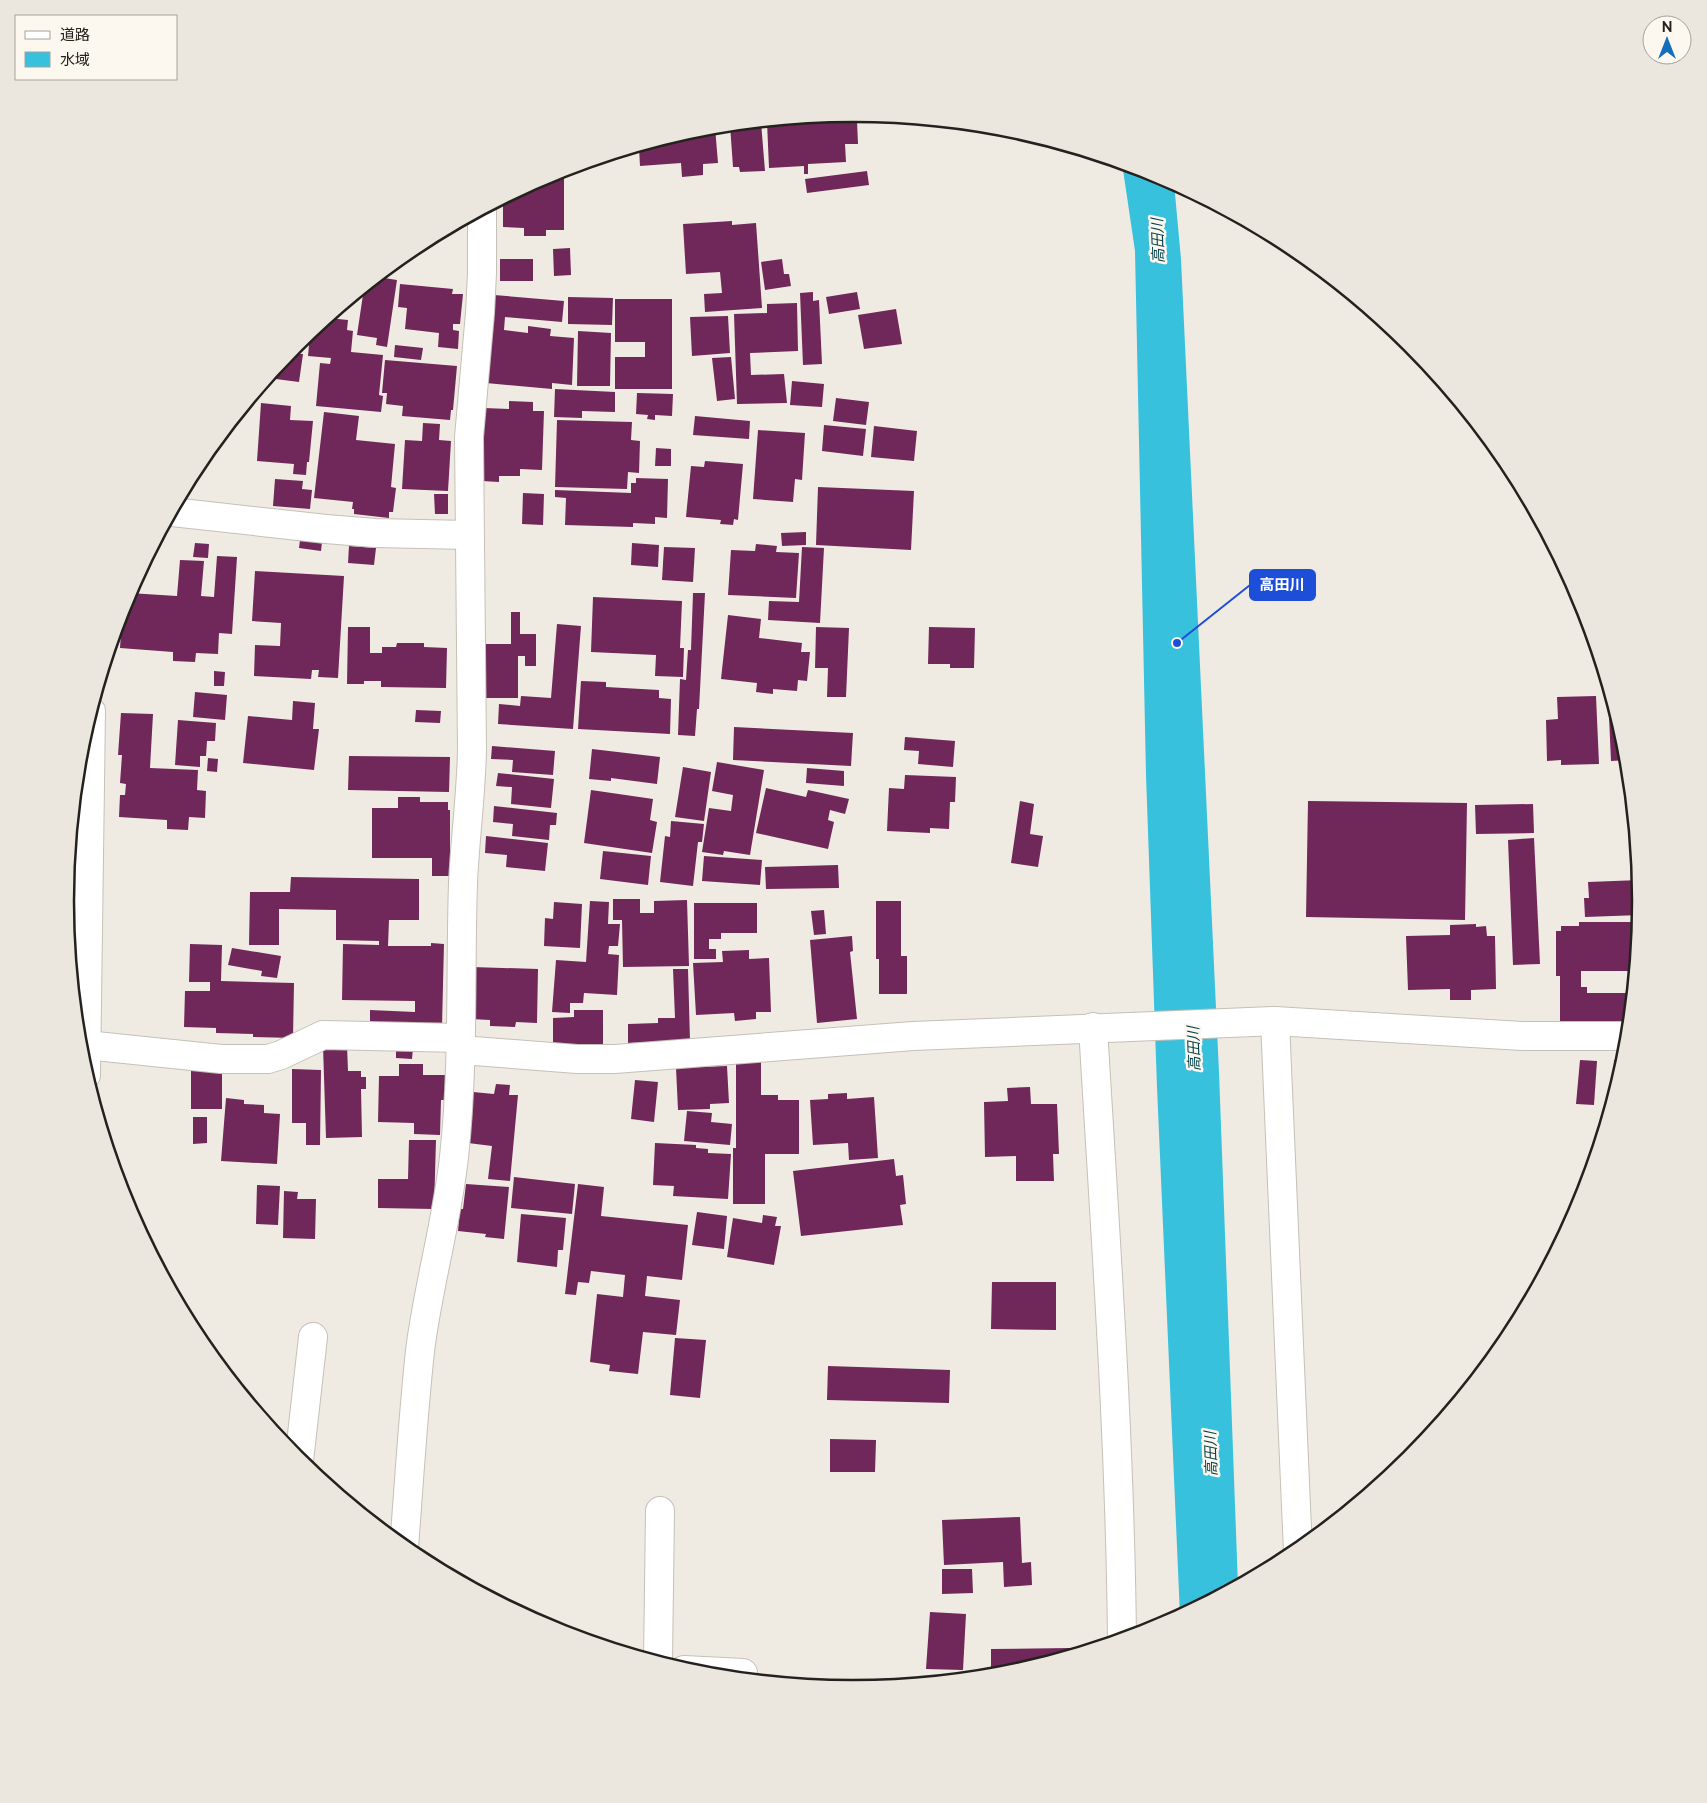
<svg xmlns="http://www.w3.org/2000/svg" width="1707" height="1803" viewBox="0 0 1707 1803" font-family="Raleway,'Noto Sans JP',sans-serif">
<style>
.water{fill:#37c1dd}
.building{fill:#702759}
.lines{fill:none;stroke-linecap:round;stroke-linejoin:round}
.minor-casing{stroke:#c5c0b8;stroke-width:30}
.major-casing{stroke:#c5c0b8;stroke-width:30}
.minor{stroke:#fff;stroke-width:28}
.major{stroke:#fff;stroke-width:28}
.labels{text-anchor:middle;stroke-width:5;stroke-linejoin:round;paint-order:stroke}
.water-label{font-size:15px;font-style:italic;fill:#003e49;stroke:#fdf8ef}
.rim{fill:none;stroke:#24221f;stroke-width:2.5}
.leader{fill:none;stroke:#1d4ed8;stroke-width:2}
.callout-dot{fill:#1d4ed8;stroke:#fdf8ef;stroke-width:2}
.callout{fill:#1d4ed8;stroke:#1d4ed8;stroke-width:2}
.callout-label{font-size:15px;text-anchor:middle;font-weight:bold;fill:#fff}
</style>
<rect width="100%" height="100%" fill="#f0ebe2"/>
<polygon class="water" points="1122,163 1156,173 1174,183 1181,259 1219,1072 1238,1586 1180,1616 1157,1087 1146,775 1135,251"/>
<g class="building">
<polygon points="789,119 790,121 819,119 819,123 857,121 858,144 845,144 846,162 808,164 808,174 804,174 804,166 769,168 767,122"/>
<polygon points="761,122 765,171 740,172 739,167 733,167 730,125"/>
<polygon points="715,127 718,163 703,164 703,175 682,177 681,163 640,166 639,147 700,128"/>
<polygon points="867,171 869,185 807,193 805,179"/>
<polygon points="557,172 557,176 564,176 564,230 546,230 546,236 524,236 524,228 503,227 503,199"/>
<polygon points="732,221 732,225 756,223 762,308 705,312 704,294 722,293 720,272 686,274 683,224"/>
<polygon points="570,248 571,275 554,276 553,249"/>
<rect x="500" y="259" width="33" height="22"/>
<polygon points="782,259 784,274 789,274 791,286 765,290 761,262"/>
<polygon points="378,277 397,280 387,347 376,345 377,338 357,335 364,288"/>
<polygon points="400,284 453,289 452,294 463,294 460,324 453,324 453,330 459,331 458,349 438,347 439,333 405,329 407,308 398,307"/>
<polygon points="813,292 813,301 819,300 822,364 803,365 800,293"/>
<polygon points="857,292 860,309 829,314 826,297"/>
<polygon points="494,295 564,301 562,322 505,317 504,330 528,333 528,326 551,329 550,336 574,338 572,385 552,383 552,389 486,383"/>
<polygon points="568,297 613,298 612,325 568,324"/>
<polygon points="615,299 672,299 672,389 615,389 615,357 645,357 645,342 615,342"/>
<polygon points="797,303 798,351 750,353 751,375 784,374 787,403 737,404 734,314 767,313 767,304"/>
<polygon points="896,309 902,344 864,349 858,315"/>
<polygon points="728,316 730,353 692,356 690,317"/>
<polygon points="328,318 348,320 347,330 353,331 351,352 383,355 379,395 383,396 381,412 316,406 320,363 330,364 331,358 308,356 309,345 303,344 303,338"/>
<polygon points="578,331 611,333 610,386 577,386"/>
<polygon points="300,341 298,354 303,354 299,382 268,378"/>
<polygon points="395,345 423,348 421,360 394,357"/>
<polygon points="731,357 735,399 717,401 712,358"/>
<polygon points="385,360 457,366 453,410 451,410 450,420 402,416 403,406 386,404 387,393 382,393"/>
<polygon points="792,381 824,384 822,407 790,405"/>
<polygon points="555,389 615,392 615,412 582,411 582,418 554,417"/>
<polygon points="637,393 673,394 672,416 655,415 655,420 647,419 648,415 636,414"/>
<polygon points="836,398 869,402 866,425 833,421"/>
<polygon points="509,401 533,402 533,411 544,411 542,470 520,469 520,476 499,476 499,482 482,481 484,408 509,409"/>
<polygon points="261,403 291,406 290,420 313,421 309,462 307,462 306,475 293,474 294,464 257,461"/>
<polygon points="324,412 359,416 356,440 395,444 391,487 396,488 393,512 389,512 389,518 354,514 354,509 352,509 353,502 314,498"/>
<polygon points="695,416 750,421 749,439 693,435"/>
<polygon points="557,420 632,422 631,440 640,441 639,473 628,472 627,489 555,487"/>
<polygon points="423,423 440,424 439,440 451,441 448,491 402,489 405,440 422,441"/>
<polygon points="824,425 866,429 863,456 822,451"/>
<polygon points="874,426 917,431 914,461 871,457"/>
<polygon points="758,430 805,433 802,480 795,479 793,502 753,499"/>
<polygon points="656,448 671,449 671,466 655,466"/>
<polygon points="705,461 743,464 738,520 734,519 733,525 720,524 721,520 686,517 691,466 704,467"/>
<polygon points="636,478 668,479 667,518 655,517 655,524 633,523 633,527 565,525 566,498 555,497 555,490 631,493 631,483 636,483"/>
<polygon points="275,479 303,481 302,489 312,490 310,509 273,506"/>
<polygon points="818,487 914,491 911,550 816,545"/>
<polygon points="523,493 544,494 543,525 522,524"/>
<polygon points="434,494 448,494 448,514 435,514"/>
<polygon points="806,532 806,545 782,546 781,533"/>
<polygon points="300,540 322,542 321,551 299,548"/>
<polygon points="195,543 209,544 208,558 193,557"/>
<polygon points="632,543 659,545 658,567 631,565"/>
<polygon points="756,544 777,546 776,552 799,553 796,598 728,595 731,550 755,551"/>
<polygon points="349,546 376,548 374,565 348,563"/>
<polygon points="664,547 695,548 693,582 662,580"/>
<polygon points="802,547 824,548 820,623 768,620 769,601 799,602"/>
<polygon points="217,556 237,557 232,634 219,633 218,654 196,653 195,662 173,661 173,652 120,648 123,605 129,593 177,596 180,560 204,561 201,596 214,597"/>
<polygon points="255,571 344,576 338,678 318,677 319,670 312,670 311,679 254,676 255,645 280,646 281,623 252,621"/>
<polygon points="693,593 705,593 699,709 697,709 695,736 678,735 680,679 686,680 688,650 691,650"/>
<polygon points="593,597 682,601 680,648 684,648 683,677 655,676 656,655 591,652"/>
<polygon points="511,612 520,612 520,634 536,634 536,666 525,666 525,656 518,656 518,698 483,698 483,644 511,644"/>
<polygon points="728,615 761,619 759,638 802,643 801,652 810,652 807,681 798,680 797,691 773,689 773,694 756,692 757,683 721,679"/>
<polygon points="557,624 581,626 573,729 498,724 499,704 520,706 521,696 551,698"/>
<polygon points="348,627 370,627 370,653 382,653 382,647 396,647 397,643 424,643 424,647 447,648 446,688 381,687 381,681 364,681 364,684 347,684"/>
<polygon points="816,627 849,628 846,697 827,697 828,668 815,668"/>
<polygon points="929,627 975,628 974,668 950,668 950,664 928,664"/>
<polygon points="214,671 225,672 224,686 214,686"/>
<polygon points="581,681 606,682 606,687 659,690 659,698 671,699 670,734 578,729"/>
<polygon points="195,692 227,695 225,720 193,717"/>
<polygon points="1610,693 1614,704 1610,705"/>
<polygon points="1596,696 1599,764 1561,765 1561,760 1547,761 1546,720 1558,719 1557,697"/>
<polygon points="293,701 315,703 313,729 319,729 314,770 243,763 248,716 292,720"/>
<polygon points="416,710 441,711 440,723 415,722"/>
<polygon points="121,713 153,714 150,768 198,770 197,790 206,791 205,818 189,817 188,830 167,829 167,820 119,817 120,795 125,795 126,784 120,783 122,755 118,755"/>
<polygon points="1609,716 1617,716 1627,748 1628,760 1611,761"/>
<polygon points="178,720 216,723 215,741 207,741 206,756 200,756 200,767 175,765"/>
<polygon points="734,727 853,733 851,766 733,760"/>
<polygon points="905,737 955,741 953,767 918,764 919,751 904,750"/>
<polygon points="492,746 555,751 553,775 512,772 513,760 491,759"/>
<polygon points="592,749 660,757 657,784 611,778 611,781 589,779"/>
<polygon points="349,756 450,757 449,792 348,790"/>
<polygon points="208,758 218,759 217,772 207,771"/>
<polygon points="717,762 764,770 750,855 724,851 723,855 702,852 709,808 731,811 733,795 712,791"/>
<polygon points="683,767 711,772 704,821 675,817"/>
<polygon points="807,768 844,771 844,786 806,783"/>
<polygon points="498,773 554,779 551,808 511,804 512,787 496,786"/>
<polygon points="905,775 956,777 955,802 950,802 949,829 930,828 930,833 887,831 889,788 904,789"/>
<polygon points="766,788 806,797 808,790 849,799 845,814 830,810 828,820 834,822 828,849 756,833"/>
<polygon points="591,790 653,799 650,820 657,822 652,853 584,843"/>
<polygon points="398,797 420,797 420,802 448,802 448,810 450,810 450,876 432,876 432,858 372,858 372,808 398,808"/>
<polygon points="1020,801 1034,804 1030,834 1043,836 1038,867 1011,863"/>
<polygon points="1308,801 1467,803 1465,920 1306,917"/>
<polygon points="1533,804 1534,833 1476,834 1475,805"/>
<polygon points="494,806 557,813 556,825 550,825 549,840 512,836 513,824 493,822"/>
<polygon points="671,821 704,824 702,842 698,842 693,886 660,882 665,836 670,837"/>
<polygon points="486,836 548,843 545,871 506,867 507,855 485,853"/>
<polygon points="1534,838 1540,964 1513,965 1508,840"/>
<polygon points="603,851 651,856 648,885 600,879"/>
<polygon points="704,856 762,860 760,885 702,881"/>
<polygon points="838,865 839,888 766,889 765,867"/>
<polygon points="291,877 419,879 419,920 389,920 388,946 431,946 431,943 444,944 442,1027 370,1026 370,1010 415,1012 415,1001 342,1000 343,944 379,945 379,941 336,940 336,910 279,909 279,945 249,945 250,892 290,892"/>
<polygon points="1640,880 1642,902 1641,915 1585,917 1584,898 1589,898 1588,882"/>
<polygon points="613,899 640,899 640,913 654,913 654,901 687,900 689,966 623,967 622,920 613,920"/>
<polygon points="590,901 609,902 608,924 620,924 618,946 609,946 608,954 619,955 617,995 584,993 583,1003 570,1003 570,1013 552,1012 556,960 586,962"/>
<polygon points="876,901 901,901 901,956 907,956 907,994 879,994 879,959 876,959"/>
<polygon points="554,902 582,904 580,948 544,946 545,918 553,919"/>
<polygon points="694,903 757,903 757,933 721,933 721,939 709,939 709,949 716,949 716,959 694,959"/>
<polygon points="824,910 826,934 814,935 811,911"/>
<polygon points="1579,922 1640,922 1635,971 1581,971 1581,987 1587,987 1587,993 1629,993 1629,999 1632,999 1630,1021 1560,1021 1560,976 1556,976 1556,931 1561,931 1561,926 1579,926"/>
<polygon points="1476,924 1476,927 1486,926 1487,936 1495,936 1496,989 1471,990 1471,1000 1450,1000 1450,989 1408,990 1406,936 1450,935 1450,925"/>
<polygon points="852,936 853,951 850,952 857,1019 817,1023 810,940"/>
<polygon points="190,944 222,945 221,981 294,983 293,1038 253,1037 253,1034 216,1033 216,1028 184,1027 185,991 210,991 210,982 189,982"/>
<polygon points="232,948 281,956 277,978 261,976 262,971 228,965"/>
<polygon points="749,950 749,959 769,958 771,1012 756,1012 756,1019 735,1021 734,1013 696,1015 693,963 723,962 722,951"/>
<polygon points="472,967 538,969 537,1023 516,1022 515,1027 490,1026 490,1020 471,1019"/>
<polygon points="673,969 688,969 690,1041 628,1043 628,1024 658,1023 658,1018 675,1018"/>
<polygon points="574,1010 603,1010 603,1047 553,1047 553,1018 574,1017"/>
<polygon points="347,1045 348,1071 361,1071 361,1077 366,1077 366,1089 361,1089 362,1137 326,1138 323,1046"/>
<polygon points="396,1047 413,1048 412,1059 396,1058"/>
<polygon points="1580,1060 1597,1061 1594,1105 1576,1104"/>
<polygon points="1614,1060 1625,1060 1613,1099"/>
<polygon points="736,1062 761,1062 761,1095 778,1095 778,1100 799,1100 799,1154 765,1154 765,1204 733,1204 733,1148 736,1148"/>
<polygon points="399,1064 423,1064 423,1075 445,1075 445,1100 441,1100 440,1135 414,1134 414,1123 378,1122 379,1076 399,1076"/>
<polygon points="727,1066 729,1103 710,1104 710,1109 678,1110 676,1068"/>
<rect x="191" y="1069" width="31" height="40"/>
<polygon points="292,1069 321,1070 320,1145 306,1145 306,1123 292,1123"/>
<polygon points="635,1080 658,1082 654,1122 631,1119"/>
<polygon points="496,1084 510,1085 509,1095 518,1095 510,1181 488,1179 492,1146 468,1143 473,1092 494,1094"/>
<polygon points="1030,1087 1031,1104 1057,1104 1059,1154 1053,1154 1054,1181 1016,1181 1016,1156 985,1157 984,1102 1008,1101 1007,1088"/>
<polygon points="847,1093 847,1099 874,1097 878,1158 849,1160 848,1143 813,1145 810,1100 828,1099 828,1094"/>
<polygon points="226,1098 244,1100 244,1104 264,1105 264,1113 280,1114 277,1164 221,1161"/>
<polygon points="687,1111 712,1113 711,1122 732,1124 730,1145 684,1141"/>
<polygon points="193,1117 207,1117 207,1143 193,1144"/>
<polygon points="409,1140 436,1140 434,1209 378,1208 378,1179 408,1179"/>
<polygon points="655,1143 696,1145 696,1148 708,1149 708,1153 731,1154 728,1199 673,1196 674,1186 653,1185"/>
<polygon points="894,1159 896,1176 903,1175 906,1204 900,1205 903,1225 801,1236 793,1171"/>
<polygon points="514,1177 575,1184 572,1214 511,1208"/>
<polygon points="466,1184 509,1187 504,1239 485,1237 486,1234 458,1231 460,1209 463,1209"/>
<polygon points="578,1184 604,1187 601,1216 688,1225 682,1280 647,1276 645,1296 680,1300 676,1335 643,1332 638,1374 609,1371 610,1365 590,1362 597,1294 623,1297 625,1275 591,1271 589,1283 578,1282 576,1295 565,1294"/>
<polygon points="257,1185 280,1186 278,1225 256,1224"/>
<polygon points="284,1191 298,1192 297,1199 316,1199 315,1239 283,1238"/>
<polygon points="697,1212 727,1216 724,1249 692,1245"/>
<polygon points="521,1214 566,1218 563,1250 558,1250 557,1267 517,1262"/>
<polygon points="763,1215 777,1217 775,1226 781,1226 774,1265 727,1257 733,1218 762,1223"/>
<polygon points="992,1282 1056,1282 1056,1330 991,1329"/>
<polygon points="675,1338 706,1340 700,1398 670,1395"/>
<polygon points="828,1366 950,1370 949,1403 827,1400"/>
<polygon points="830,1439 876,1440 875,1472 830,1472"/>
<polygon points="1020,1517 1022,1563 1031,1562 1032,1585 1004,1587 1003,1562 944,1565 942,1520"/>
<polygon points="942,1569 972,1569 973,1593 942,1594"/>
<polygon points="930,1612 966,1614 963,1670 926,1669"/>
<polygon points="1070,1648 1070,1656 1007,1675 996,1676 996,1671 991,1671 991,1649"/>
</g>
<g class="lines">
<g class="minor-casing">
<g id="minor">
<polyline points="172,512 326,529 375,533 469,535"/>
<polyline points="1275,1021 1298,1552"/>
<path d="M1093,1027C1105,1231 1120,1436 1122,1640"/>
<polyline points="86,1045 221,1059 268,1059 281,1055 323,1035 461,1038"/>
<polyline points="461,1050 577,1059 615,1059 913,1036 1275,1021 1522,1036 1629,1036"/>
<polyline points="299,1461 313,1337"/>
<path d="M404,1548C409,1482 413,1416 420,1351C428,1286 447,1222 454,1157C464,1066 460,974 463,883C465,839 471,795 472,751L469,437L480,313L482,273V210"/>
<polyline points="658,1662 660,1511"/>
<polyline points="684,1670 743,1673"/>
</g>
</g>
<g class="major-casing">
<polyline id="major" points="86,1075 91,711"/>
</g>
<use href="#minor" class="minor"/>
<use href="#major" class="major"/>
</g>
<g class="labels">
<g class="water-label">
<text transform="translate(1158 241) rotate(-92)" y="5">高田川</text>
<text transform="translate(1194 1049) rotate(-92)" y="5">高田川</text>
<text transform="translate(1211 1454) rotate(-92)" y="5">高田川</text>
</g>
</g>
<path d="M0 0H1707V1803H0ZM74 901a779 779 0 1 1 1558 0a779 779 0 1 1-1558 0Z" fill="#ece7de" fill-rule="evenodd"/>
<path class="rim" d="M74 901a779 779 0 1 1 1558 0a779 779 0 1 1-1558 0Z"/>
<path class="leader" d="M1177 643L1250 585"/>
<circle class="callout-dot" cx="1177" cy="643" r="5"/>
<rect class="callout" x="1250" y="570" width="65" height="30" rx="5"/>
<g class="callout-label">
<text x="1282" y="590">高田川</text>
</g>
<rect x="15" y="15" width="162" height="65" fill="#fdf8ef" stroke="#a6a29c"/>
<rect x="25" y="31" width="25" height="8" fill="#ffffff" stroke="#a6a29c"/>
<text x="60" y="40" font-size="15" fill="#24221f">道路</text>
<rect x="25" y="52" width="25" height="15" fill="#37c1dd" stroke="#a6a29c"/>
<text x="60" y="65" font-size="15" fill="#24221f">水域</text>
<g transform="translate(1667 40)"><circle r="24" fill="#fdf8ef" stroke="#a6a29c"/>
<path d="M0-4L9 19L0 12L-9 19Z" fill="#136ebb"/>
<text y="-8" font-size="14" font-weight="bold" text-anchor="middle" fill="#24221f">N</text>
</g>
</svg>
